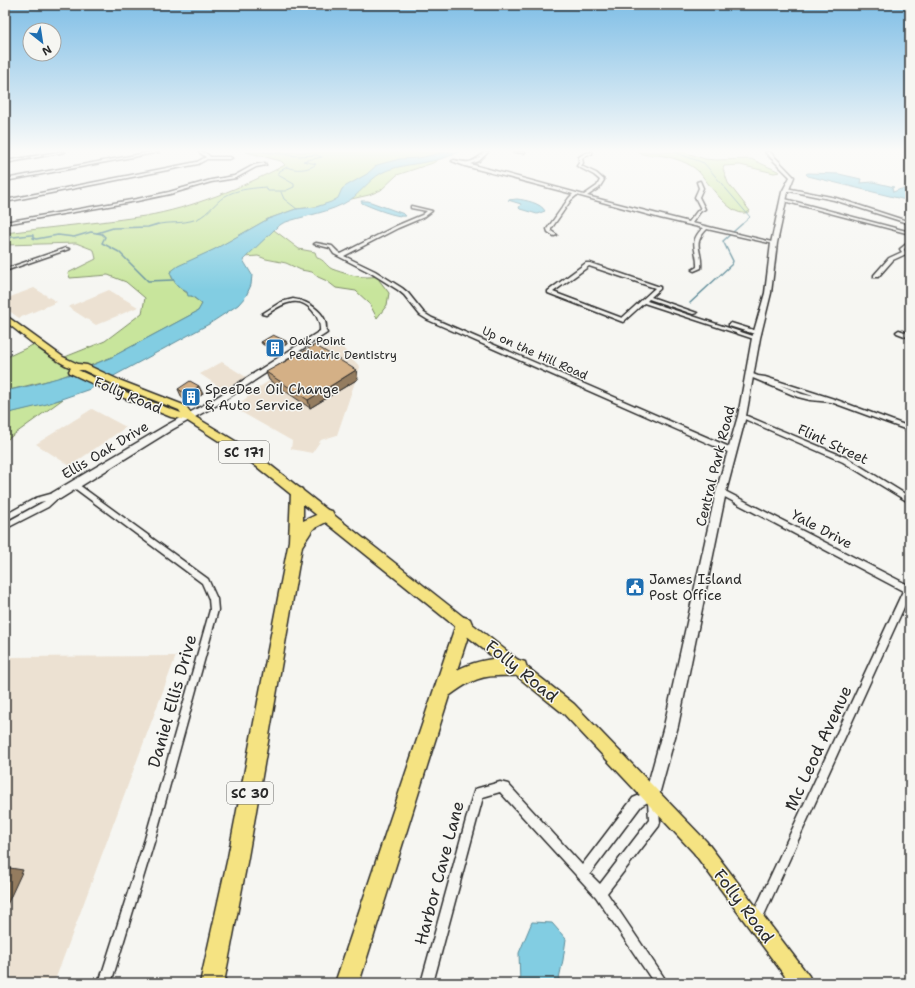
<svg xmlns="http://www.w3.org/2000/svg" width="915" height="988" viewBox="0 0 915 988" font-family="'Shantell Sans',sans-serif">
<style>
.built{fill:#ece1d2}
.green{fill:#c8e59c;stroke:#7a8864}
.water{fill:#82cde2;stroke:#5f8c99}
.lines{fill:none;stroke-linecap:round;stroke-linejoin:round}
.stream-far1{stroke:#5f8c99;stroke-width:1}
.stream{stroke:#5f8c99;stroke-width:1.5}
.street-casing{stroke:#2b2b2b;stroke-width:3}
.secondary-casing{stroke:#2b2b2b;stroke-width:3}
.primary-casing{stroke:#2b2b2b;stroke-width:3}
.highway-casing{stroke:#2b2b2b;stroke-width:3}
.street{fill:#f6f6f2;fill-rule:evenodd}
.secondary{fill:#f6f6f2;fill-rule:evenodd}
.primary{fill:#f5e382;fill-rule:evenodd}
.highway{fill:#f5e382;fill-rule:evenodd}
.wall{fill:#b69773;stroke:#2b2b2b}
.shaded-wall{fill:#947b5e;stroke:#2b2b2b}
.building{fill:#d4b086;stroke:#2b2b2b}
.labels{text-anchor:middle;stroke-width:3;stroke-linejoin:round;paint-order:stroke}
.far-poi-label{font-size:12px;fill:#2b2b2b;stroke:#f6f6f2;text-anchor:start}
.far-street-label{font-size:12px;fill:#2b2b2b;stroke:#f6f6f2}
.shield{fill:#f6f6f2;stroke:#686867;stroke-width:1}
.shield-label{font-size:13px;font-weight:bold;fill:#2b2b2b}
.poi-label{font-size:14px;fill:#2b2b2b;stroke:#f6f6f2;text-anchor:start}
.street-label{font-size:14px;fill:#2b2b2b;stroke:#f6f6f2}
.near-street-label{font-size:17px;fill:#2b2b2b;stroke:#f6f6f2}
</style>
<rect width="100%" height="100%" fill="#f6f6f2"/>
<filter id="ink" filterUnits="userSpaceOnUse"><feTurbulence type="fractalNoise" baseFrequency=".025" numOctaves="2"/><feDisplacementMap in="SourceGraphic" scale="8" xChannelSelector="R" yChannelSelector="G"/><feConvolveMatrix kernelMatrix="1 2 1 2 8 2 1 2 1" color-interpolation-filters="sRGB"/></filter>
<g filter="url(#ink)">
<g class="built">
<polygon points="34,288 57,302 19,318 5,308 5,299"/>
<polygon points="109,290 138,307 96,325 68,307"/>
<polygon points="335,339 360,367 337,435 321,440 312,453 291,449 292,441 234,408 261,386"/>
<polygon points="222,362 246,377 224,390 200,374"/>
<polygon points="92,409 126,427 70,466 36,444"/>
<polygon points="176,656 54,983 5,983 5,657"/>
</g>
<g class="green">
<path d="M246,152H450L433,163L397,175L381,190L369,195L316,207L296,209L268,219L214,250L170,272C173,287 190,294 202,304L198,311L112,357L59,378L5,391V358L37,343L60,359L105,341L142,313L145,298L126,282L108,275L70,278L68,273L96,259L94,250L76,243L5,245V233C51,227 99,223 145,216C192,208 243,187 285,165L281,161Z"/>
<path d="M637,152H684L705,159L716,160L751,159L780,172L774,173L740,165L724,166L723,169L728,183L750,211C733,223 707,180 698,171C690,163 674,158 664,156C653,154 648,157 637,152Z"/>
<path d="M274,230L299,249L315,252L317,258C324,259 326,266 332,269C343,273 356,277 367,277C373,277 378,276 383,276V278L379,280L389,293L387,305L377,318L369,303L356,291L336,288L327,281L318,277L312,272L301,270L286,263L266,259L258,256L245,257Z"/>
<polygon points="63,399 5,441 5,414"/>
</g>
<g class="water">
<path d="M446,152H458C437,164 410,162 388,170C371,176 363,191 350,200C330,213 305,215 283,223L277,227L243,260L252,275L251,285L246,296L238,305L209,324L90,389L47,404L5,414V391L33,385L68,375L112,357L198,311L202,304L192,296H188L187,292C178,288 173,281 170,272L178,266L215,249L268,219L296,209L316,207L331,202L338,198L342,189L346,186L367,174L377,165L400,159L419,158Z"/>
<polygon points="808,173 839,174 861,179 860,183 873,182 894,187 892,188 893,192 901,189 910,190 910,201 808,176 806,174"/>
<path d="M517,199C525,200 541,203 545,211L537,214L520,209L519,208L521,204L508,200Z"/>
<path d="M361,201H368L404,214L406,216C398,218 370,207 362,203Z"/>
<polygon points="532,922 552,923 566,939 563,960 558,983 520,983 519,953"/>
</g>
<g class="lines">
<g class="stream-far1">
<polyline points="674,152 704,163 750,217 741,225"/>
<polyline points="281,192 284,199 297,209"/>
<path d="M155,225C170,221 180,225 197,219C209,214 217,199 229,194C240,189 255,188 266,187L268,191H285L294,187V184L278,175V172L287,167C294,171 310,170 316,164L303,161L322,157L317,155L299,156L263,152"/>
</g>
<g class="stream">
<polyline points="97,233 113,228 148,227 158,224"/>
<polyline points="5,238 30,235 33,235 33,238 36,239 58,235 74,237 91,232 102,234 105,237 102,243 119,252 148,281 173,280"/>
<polyline points="690,303 732,264 733,261 723,241 742,224"/>
</g>
<g class="street-casing">
<g id="street">
<polygon points="58,152 65,152 5,163 5,161"/>
<polygon points="152,152 159,152 5,181 5,179"/>
<path d="M199,152C203,152 207,153 210,157H230L232,158L230,159H207L198,164L5,202V200L197,162L206,157Z"/>
<path d="M485,152H488L479,161L470,164L584,195L597,186L600,180L594,175L577,166L579,163V157L585,153L592,152V154L587,155L582,158L583,163L581,166L596,173L604,180L599,188L587,196L689,222L698,210L701,209L695,197L699,188L697,182L700,181L703,188L699,197L705,209L700,212L692,223L776,243L774,244L707,229C691,245 703,250 701,268L694,271L692,270L697,267C698,250 687,243 703,228L660,218L577,195L571,200L551,229V231L557,235L554,236L548,232L547,229L569,198L573,194L465,166L452,161L454,160C470,164 472,163 485,152Z"/>
<polygon points="513,152 525,152 524,153"/>
<polygon points="265,163 266,165 256,167 236,178 211,182 170,194 137,201 5,224 5,222 137,199 169,192 211,180 234,176 254,165"/>
<polygon points="786,188 836,198 910,222 907,223 834,200 785,190"/>
<polygon points="785,199 910,232 910,234 784,201 783,200"/>
<polygon points="411,206 432,211 424,217 398,228 344,256 375,271 402,288 408,293 424,313 432,318 734,449 735,451 734,453 730,453 428,320 420,315 404,295 398,290 371,273 334,254 330,248 314,244 316,243 332,246 338,252 341,254 396,226 422,215 427,211 411,208"/>
<polygon points="909,242 910,242 910,245 904,249 906,254 893,260 878,277 874,277 874,275 889,258 902,252 900,249"/>
<polygon points="66,248 69,249 5,271 5,269"/>
<path d="M586,263H590L660,287V289L651,297L697,313L693,314L649,299L647,301L759,338L756,340L754,339L644,303L623,322L548,293V291ZM589,266L655,288L622,318L553,292Z"/>
<path d="M293,299C310,301 331,315 325,334H321L320,333C322,318 308,299 292,302C283,303 273,310 266,315L262,314L281,302Z"/>
<polygon points="731,323 760,332 761,333 758,335 729,326 729,324"/>
<polygon points="899,330 910,334 910,338 897,333 896,332"/>
<path d="M750,373L758,376L765,377L834,399L910,427V431L831,402L810,400L798,397L748,376L747,375ZM780,385L816,397L802,394Z"/>
<polygon points="742,414 847,458 910,497 910,503 843,462 740,417 739,416 740,415"/>
<polygon points="75,482 208,579 217,599 218,610 155,839 111,983 99,983 145,839 210,610 209,599 202,583 73,487 72,485"/>
<polygon points="721,489 910,586 910,594 760,924 756,926 752,924 750,920 752,916 903,591 719,494 718,492 719,490"/>
<polygon points="54,493 58,494 60,496 48,507 5,529 5,523 45,501 40,502 5,521 5,515 36,498"/>
<path d="M500,782L508,784L582,865L633,798L652,790L656,791L657,795L660,822L659,826L607,893L665,979L667,983H654L596,897L500,792L483,797L433,983H421L472,798L475,789ZM648,802L649,820L600,884L590,874L641,806Z"/>
</g>
</g>
<g class="secondary-casing">
<g id="secondary">
<polygon points="765,152 770,152 794,177 788,192 777,243 771,293 760,338 746,416 726,492 678,726 659,795 657,800 652,802 647,800 645,795 664,726 716,492 738,416 752,338 765,293 771,243 782,192 790,177"/>
<polygon points="320,331 326,331 327,333 217,405 173,429 60,499 52,499 51,496 52,493 167,425 211,401"/>
</g>
</g>
<g class="primary-casing">
<path id="primary" d="M5,315L63,357L78,364L87,365L119,380L186,406L192,415L255,453L574,704L706,841L809,976L812,983H790L694,853L564,714L247,459L186,420L171,417L117,395L70,373L69,371L71,368C47,356 26,338 5,321ZM78,370H83L113,384L179,410L181,413L123,391Z"/>
</g>
<g class="highway-casing">
<g id="highway">
<polygon points="297,487 302,489 303,492 303,521 327,510 332,511 334,515 332,519 313,529 302,546 248,857 224,983 200,983 228,857 289,541 291,492 292,489"/>
<path d="M464,617L470,619L472,624L457,670C477,660 504,654 525,662L527,668L525,674C516,677 507,675 497,676C477,676 464,685 449,696L359,983H335L456,624L458,619Z"/>
</g>
</g>
<use href="#street" class="street"/>
<use href="#secondary" class="secondary"/>
<use href="#primary" class="primary"/>
<use href="#highway" class="highway"/>
</g>
<g class="wall">
<polygon points="286,341 287,344 275,351 262,344 261,342"/>
<polygon points="356,370 358,379 310,408 269,380 266,372"/>
<polygon points="178,389 203,394 191,402 182,398"/>
</g>
<g class="shaded-wall">
<polygon points="286,341 287,344 275,351 274,348"/>
<polygon points="356,370 358,379 310,408 308,400"/>
<polygon points="199,386 203,394 191,402 186,394"/>
<polygon points="10,868 23,870 5,909 5,879"/>
</g>
<g class="building">
<polygon points="273,335 286,341 274,348 261,342"/>
<polygon points="315,345 356,370 308,400 266,372"/>
<polygon points="190,381 199,386 186,394 178,389"/>
<polygon points="5,868 10,868 5,879"/>
</g>
</g>
<linearGradient id="sky" x2="0" y2="1"><stop stop-color="#7fbee6"/><stop offset="0.52" stop-color="#fbfbf9"/><stop offset="1" stop-color="#fbfbf9" stop-opacity="0"/></linearGradient>
<rect width="915" height="290" fill="url(#sky)"/>
<defs>
<g id="building-square" transform="scale(1)"><rect x="-9" y="-9" width="18" height="18" rx="4" fill="#1f6fb2" stroke="#f6f6f2"/><path d="M-4-6H4V6H1V3H-1V6H-4ZM-2.5-4.3h1.7v1.8h-1.7ZM.8-4.3h1.7v1.8H.8ZM-2.5-1h1.7V.8h-1.7ZM.8-1h1.7V.8H.8Z" fill="#fff"/></g>
<g id="civic-square" transform="scale(1)"><rect x="-9" y="-9" width="18" height="18" rx="4" fill="#1f6fb2" stroke="#f6f6f2"/><path d="M-.6-6.5H3V-4.5H.6V-3L4-1V1h2V6H-6V1h2V-1L-.6-3ZM-1.2 2.5V6h2.4V2.5Z" fill="#fff"/></g>
</defs>
<g fill-rule="evenodd">
<use href="#building-square" x="275" y="348"/>
<use href="#building-square" x="191" y="397"/>
<use href="#civic-square" x="635" y="587"/>
</g>
<g class="labels">
<g class="far-poi-label">
<text x="289" y="345">Oak Point<tspan x="289" dy="14">Pediatric Dentistry</tspan></text>
</g>
<g class="far-street-label">
<text transform="translate(535 353) rotate(24)" y="4">Up on the Hill Road</text>
</g>
<g class="shield">
<rect x="219" y="441" width="50" height="22" rx="3"/>
<rect x="227" y="782" width="46" height="22" rx="3"/>
</g>
<g class="shield-label">
<text x="244" y="457">SC 171</text>
<text x="250" y="798">SC 30</text>
</g>
<g class="poi-label">
<text x="205" y="394">SpeeDee Oil Change<tspan x="205" dy="16">&amp; Auto Service</tspan></text>
<text x="649" y="584">James Island<tspan x="649" dy="16">Post Office</tspan></text>
</g>
<g class="street-label">
<text transform="translate(128 395) rotate(23)" y="5">Folly Road</text>
<text transform="translate(833 444) rotate(25)" y="5">Flint Street</text>
<text transform="translate(105 450) rotate(-31)" y="5">Ellis Oak Drive</text>
<text transform="translate(715 466) rotate(-76)" y="5">Central Park Road</text>
<text transform="translate(822 529) rotate(28)" y="5">Yale Drive</text>
</g>
<g class="near-street-label">
<text transform="translate(522 671) rotate(39)" y="6">Folly Road</text>
<text transform="translate(172 701) rotate(-74)" y="6">Daniel Ellis Drive</text>
<text transform="translate(818 748) rotate(-65)" y="6">Mc Leod Avenue</text>
<text transform="translate(439 873) rotate(-75)" y="6">Harbor Cave Lane</text>
<text transform="translate(744 906) rotate(53)" y="6">Folly Road</text>
</g>
</g>
<rect width="915" height="988" fill="none" stroke="#f6f6f2" stroke-width="20"/>
<rect x="10" y="10" width="895" height="968" fill="none" stroke="#2b2b2b" stroke-width="1.5" filter="url(#ink)"/>
<g transform="translate(42 42) rotate(150)"><circle r="19" fill="#f6f6f2" stroke="#a5a5a2"/>
<path d="M0-3L7 15L0 10L-7 15Z" fill="#1f6fb2"/>
<text y="-6" font-size="11" font-weight="bold" text-anchor="middle" fill="#2b2b2b">N</text>
</g>
</svg>
